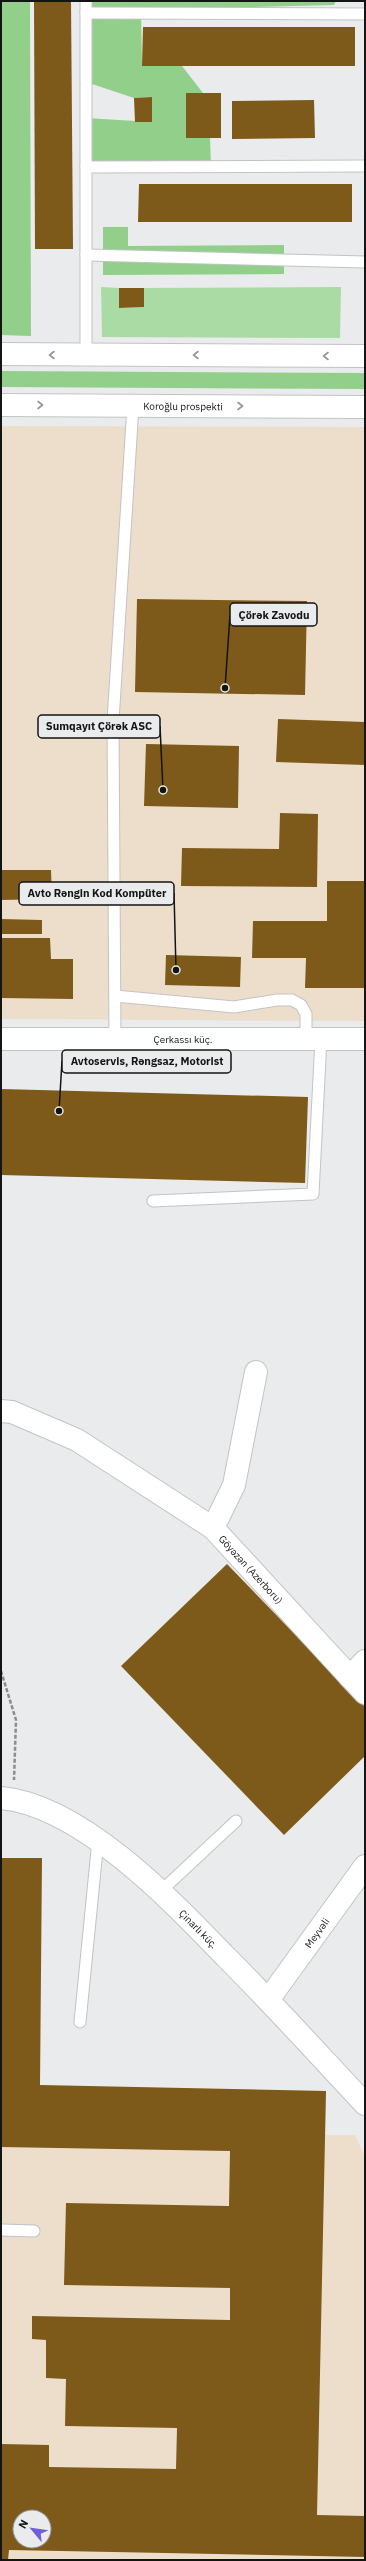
<svg xmlns="http://www.w3.org/2000/svg" width="366" height="2561" viewBox="0 0 366 2561" font-family="'IBM Plex Sans',sans-serif">
<style>
.industrial{fill:#eddecb;fill-rule:evenodd}
.green{fill:#abdba5}
.forest{fill:#92cf8b}
.building{fill:#7d591a;fill-rule:evenodd}
.lines{fill:none;stroke-linecap:round;stroke-linejoin:round}
.lane-casing{stroke:#c2c3c5;stroke-width:13}
.street-casing{stroke:#c2c3c5;stroke-width:24}
.secondary-casing{stroke:#c2c3c5;stroke-width:24}
.primary-casing{stroke:#c2c3c5;stroke-width:24}
.path{stroke:#8b8c8d;stroke-width:2.5;stroke-dasharray:4 2;stroke-linecap:butt}
.lane{stroke:#fff;stroke-width:11}
.street{stroke:#fff;stroke-width:22}
.secondary{stroke:#fff;stroke-width:22}
.primary{stroke:#fff;stroke-width:22}
.oneway{stroke:#959595}
.labels{text-anchor:middle;stroke-width:4;stroke-linejoin:round;paint-order:stroke}
.street-label{font-size:10px;fill:#131414;stroke:#e9ebec}
.leader{fill:none;stroke:#131414;stroke-width:1.5}
.callout-dot{fill:#131414;stroke:#e9ebec;stroke-width:1.5}
.callout{fill:#e9ebec;stroke:#131414;stroke-width:1.5}
.callout-label{font-size:11px;text-anchor:middle;font-weight:bold;fill:#131414}
</style>
<rect width="100%" height="100%" fill="#e9ebec"/>
<g class="industrial">
<polygon points="1,426 365,427 365,1021 1,1019"/>
<path d="M1,2085L326,2091L325,2135H355L365,2157V2560H1ZM20,2517H44V2541H20Z"/>
</g>
<polygon class="green" points="101,287 119,288 120,308 144,307 144,288 341,287 340,338 102,337"/>
<g class="forest">
<polygon points="1,1 30,1 31,336 1,335"/>
<polygon points="86,1 336,1 334,5 141,10 142,65 182,66 203,93 186,93 186,138 210,138 211,166 86,167 86,118 152,122 152,97 134,98 86,82"/>
<polygon points="103,227 128,227 128,246 284,245 284,274 103,275"/>
<polygon points="1,371 365,373 365,389 1,387"/>
</g>
<g class="building">
<polygon points="34,1 71,1 73,249 35,249"/>
<polygon points="143,27 355,27 355,66 142,66"/>
<rect x="186" y="93" width="35" height="45"/>
<polygon points="152,97 152,122 135,122 134,98"/>
<polygon points="314,100 315,138 232,139 232,101"/>
<polygon points="139,184 352,184 352,222 138,222"/>
<polygon points="119,288 144,288 144,307 119,308"/>
<polygon points="137,599 307,601 305,695 135,692"/>
<polygon points="278,719 365,722 365,765 276,762"/>
<polygon points="146,744 239,746 238,808 144,806"/>
<polygon points="280,813 318,814 317,887 181,886 182,848 279,849"/>
<polygon points="1,870 51,870 52,899 1,900"/>
<polygon points="327,881 365,881 365,988 305,988 306,958 252,958 253,921 327,921"/>
<polygon points="1,919 42,920 42,934 1,934"/>
<polygon points="2,938 50,938 51,959 73,959 73,999 1,998"/>
<polygon points="166,955 241,957 240,987 165,985"/>
<polygon points="1,1089 308,1097 305,1183 1,1175"/>
<polygon points="227,1564 365,1707 365,1756 284,1835 121,1666"/>
<path d="M1,1858H42L40,2085L326,2091L317,2515L365,2516V2557L9,2550L8,2560H1V2444L49,2445V2467L176,2469L177,2428L65,2426L66,2379L46,2378V2340L32,2339V2316L230,2320V2288L64,2285L66,2203L229,2206L230,2151L1,2147ZM20,2517H44V2541H20Z"/>
</g>
<g class="lines">
<g class="lane-casing">
<g id="lane">
<polyline points="86,13 365,14"/>
<polyline points="86,167 365,166"/>
<polyline points="86,255 365,262"/>
<polyline points="86,355 86,1"/>
<polyline points="115,996 234,1007 277,1000 292,1000 301,1005 306,1014 306,1040"/>
<polyline points="115,1039 113,721 133,406"/>
<polyline points="153,1201 313,1194 321,1039"/>
<polyline points="161,1891 236,1821"/>
<polyline points="80,2022 98,1840"/>
<polyline points="1,2230 34,2231"/>
</g>
</g>
<g class="street-casing">
<g id="street">
<path id="s1" d="M256,1372L234,1485L213,1528L350,1677"/>
<polyline points="1,1411 12,1412 77,1440 213,1528"/>
<polyline points="365,1661 350,1677 365,1693"/>
<path id="s2" d="M1,1798C81,1805 173,1902 226,1957C274,2005 319,2055 365,2104"/>
<path id="s3" d="M268,2000L365,1866"/>
</g>
</g>
<g class="secondary-casing">
<g id="secondary">
<path id="s4" d="M1,1039H365"/>
</g>
</g>
<g class="primary-casing">
<g id="primary">
<polyline points="1,354 365,356"/>
<path id="s5" d="M1,405L365,407"/>
</g>
</g>
<polyline class="path" points="1,1671 16,1720 14,1780"/>
<use href="#lane" class="lane"/>
<use href="#street" class="street"/>
<use href="#secondary" class="secondary"/>
<use href="#primary" class="primary"/>
</g>
<defs><path id="oneway-chevron" d="M-2-3.5L2.5 0L-2 3.5" fill="none" stroke-width="1.6" stroke-linecap="round" stroke-linejoin="round"/></defs>
<g class="oneway">
<use href="#oneway-chevron" transform="translate(52 355) rotate(-180)"/>
<use href="#oneway-chevron" transform="translate(196 355) rotate(-180)"/>
<use href="#oneway-chevron" transform="translate(326 356) rotate(-180)"/>
<use href="#oneway-chevron" transform="translate(40 405)"/>
<use href="#oneway-chevron" transform="translate(240 406)"/>
</g>
<g class="labels">
<g class="street-label">
<text dy="4" stroke="none"><textPath href="#s5" startOffset="182">Koroğlu prospekti</textPath></text>
<text dy="4" stroke="none"><textPath href="#s4" startOffset="182">Çerkassı küç.</textPath></text>
<text dy="4" stroke="none"><textPath href="#s1" startOffset="219">Göyəzən (Azerboru)</textPath></text>
<text dy="4" stroke="none"><textPath href="#s2" startOffset="241">Çinarlı küç.</textPath></text>
<text dy="4" stroke="none"><textPath href="#s3" startOffset="83">Meyvəli</textPath></text>
</g>
</g>
<path class="leader" d="M225 688L230 615M163 790L160 726M176 970L174 893M59 1111L62 1061"/>
<g class="callout-dot">
<circle cx="225" cy="688" r="4"/>
<circle cx="163" cy="790" r="4"/>
<circle cx="176" cy="970" r="4"/>
<circle cx="59" cy="1111" r="4"/>
</g>
<g class="callout">
<rect x="230" y="603" width="87" height="23" rx="4"/>
<rect x="38" y="715" width="122" height="23" rx="4"/>
<rect x="19" y="882" width="155" height="23" rx="4"/>
<rect x="62" y="1050" width="169" height="23" rx="4"/>
</g>
<g class="callout-label">
<text x="274" y="619">Çörək Zavodu</text>
<text x="99" y="730">Sumqayıt Çörək ASC</text>
<text x="97" y="897">Avto Rəngin Kod Kompüter</text>
<text x="147" y="1065">Avtoservis, Rəngsaz, Motorist</text>
</g>
<rect width="366" height="2561" fill="none" stroke="#131414" stroke-width="4"/>
<g transform="translate(32 2529) rotate(299)"><circle r="19" fill="#e9ebec" stroke="#939596"/>
<path d="M0-3L7 15L0 10L-7 15Z" fill="#715fd9"/>
<text y="-6" font-size="11" font-weight="bold" text-anchor="middle" fill="#131414">N</text>
</g>
</svg>
